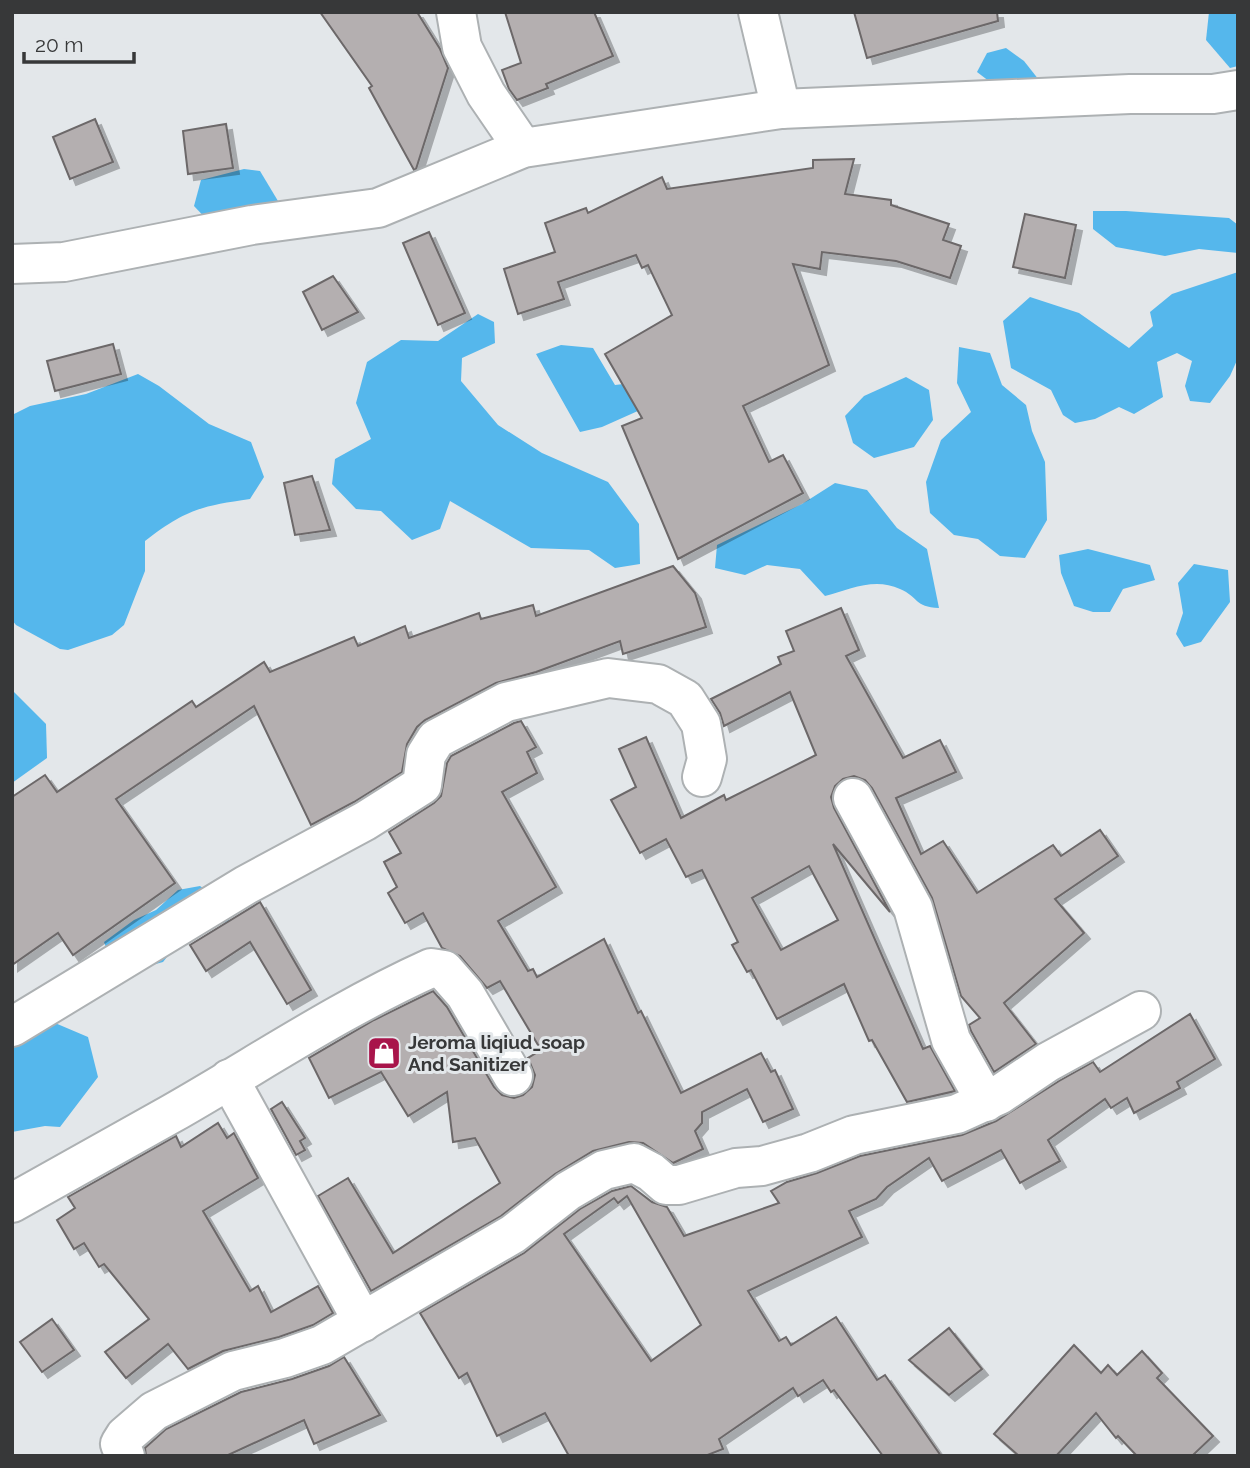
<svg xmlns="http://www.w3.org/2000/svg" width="1250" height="1468" viewBox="0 0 1250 1468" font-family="Raleway,sans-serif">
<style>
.forest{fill:#55b7ec}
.building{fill:#b4afb0;stroke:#6c6869;stroke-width:2;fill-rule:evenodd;filter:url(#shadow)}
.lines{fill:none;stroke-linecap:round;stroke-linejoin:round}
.minor-casing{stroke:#adb1b3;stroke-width:42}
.minor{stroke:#fff;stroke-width:38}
.labels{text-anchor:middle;stroke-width:6;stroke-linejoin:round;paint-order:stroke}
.poi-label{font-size:19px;font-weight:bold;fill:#373839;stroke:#e3e7ea;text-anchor:start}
</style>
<defs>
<filter id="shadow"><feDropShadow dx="6" dy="6" stdDeviation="0" flood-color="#0004"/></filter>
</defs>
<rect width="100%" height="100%" fill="#e3e7ea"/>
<g class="forest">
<polygon points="1209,12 1238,12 1238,66 1230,68 1206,40"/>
<polygon points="1006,48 1024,61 1039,80 1002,91 977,72 987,53"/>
<polygon points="244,169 260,171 281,206 211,224 194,206 201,180"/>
<polygon points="1093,211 1126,211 1229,218 1238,225 1238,253 1199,249 1165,256 1116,247 1093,229"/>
<polygon points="1238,272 1238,358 1230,376 1210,403 1190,401 1185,386 1192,361 1177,353 1157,362 1163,397 1134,414 1119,407 1095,419 1075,423 1063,415 1051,390 1011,368 1003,321 1030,297 1079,313 1129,348 1153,326 1150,312 1172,294"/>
<polygon points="478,314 494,322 495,343 462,358 461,381 498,425 542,453 608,482 639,524 640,564 615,568 589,550 531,548 450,501 440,529 412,540 381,511 356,509 332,484 335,459 371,439 356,403 367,362 401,340 438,341"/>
<polygon points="561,345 593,348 615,385 649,381 658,402 602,427 580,432 536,354"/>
<polygon points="959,347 990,353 1002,385 1026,405 1032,431 1045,462 1047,520 1025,558 1000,556 978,539 954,535 930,513 926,482 941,440 971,412 957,383"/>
<path d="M138,374L159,386L209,424L251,442L264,477L250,499C201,506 185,510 145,541V571L124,625L112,635L68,650L60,649L16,625L12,620V415L30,406L86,394Z"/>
<polygon points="906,377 929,390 933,420 914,447 874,458 853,443 845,416 864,396"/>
<path d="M835,483L867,490L897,528L927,549L939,608C914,607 919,597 900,589C875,577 850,589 825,596L800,569L767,565L745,575L715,568L717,545L802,504Z"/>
<polygon points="1088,549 1150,565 1155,580 1123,589 1110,612 1093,612 1074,606 1061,573 1059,555"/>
<polygon points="1194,564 1228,570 1230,602 1201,642 1184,647 1176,634 1183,613 1178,583"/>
<polygon points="12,690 46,724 47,758 12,783"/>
<polygon points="200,886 231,908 229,921 214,926 175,947 163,962 116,975 104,942 134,920 156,910 178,890"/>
<polygon points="55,1023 88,1037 98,1077 60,1127 45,1126 12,1132 12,1038"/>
</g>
<g class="building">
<polygon points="320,12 417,12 440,49 448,68 416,169 414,170 369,88 372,86"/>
<polygon points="505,12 594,12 613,56 546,84 548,88 517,100 509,89 502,70 521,63"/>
<polygon points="854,12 997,12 998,21 867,58"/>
<polygon points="95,119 113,162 70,179 53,137"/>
<polygon points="226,124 233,168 188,174 183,131"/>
<polygon points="854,159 845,194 891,200 891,205 949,224 943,240 961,246 950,278 896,261 822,252 820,269 793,264 829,365 743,406 769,462 783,455 803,493 678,559 622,426 642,418 605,354 672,315 648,265 642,268 636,255 558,282 564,299 518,314 504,269 555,252 545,223 586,208 588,213 662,177 667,189 813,168 813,160"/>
<polygon points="1025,214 1076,225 1065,278 1013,267"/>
<polygon points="429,232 465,313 438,325 403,243"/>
<polygon points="333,276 358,312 322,330 303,292"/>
<polygon points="113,344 121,374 55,391 47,361"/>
<polygon points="312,476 330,530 295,535 284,483"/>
<polygon points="673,566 695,593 706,627 623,654 620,641 536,672 496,683 425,720 417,727 407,744 402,772 354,802 311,825 254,706 116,799 175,883 73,955 58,933 12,965 12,797 45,775 57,792 192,701 196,707 264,662 270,672 354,637 358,646 405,626 409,638 479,613 481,619 533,605 536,616"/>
<path d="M841,608L859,650L846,656L903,758L940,740L956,772L896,798L921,854L943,841L977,893L1053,845L1061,856L1100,830L1118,856L1055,899L1084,933L1004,1003L1036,1044L994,1072L971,1031L969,1025L980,1018L961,996L932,898L872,788L865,780L854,776L843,779L835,786L831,797L834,808L890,912L833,844L923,1049L930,1046L955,1091L907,1102L872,1040L869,1041L844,984L777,1019L751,970L747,972L732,945L738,942L702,870L686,877L666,839L640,853L611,800L636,787L619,749L646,737L681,818L724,795L726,800L816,755L790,692L724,726L720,713L711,699L781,664L778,657L794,651L786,631ZM809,866L838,920L781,950L752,898Z"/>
<polygon points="521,721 536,747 527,752 537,773 502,792 556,887 498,921 528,971 533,969 537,977 604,939 638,1013 641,1011 681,1093 761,1053 771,1072 775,1070 793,1109 763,1122 747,1089 702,1112 702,1123 695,1131 703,1149 673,1163 643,1143 629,1142 593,1151 555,1174 501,1216 371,1291 318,1196 348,1178 393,1253 500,1183 475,1138 453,1142 447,1092 408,1116 381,1072 329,1098 309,1058 374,1020 433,991 447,1007 494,1087 502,1095 514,1098 523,1095 532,1087 535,1075 528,1058 541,1050 500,981 487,988 460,956 442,948 423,913 405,923 388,893 397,887 384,862 401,853 389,832 434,803 441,796 447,763 451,756 514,723"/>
<polygon points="260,902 311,990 287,1004 250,942 206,971 190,945"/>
<path d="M1190,1014L1215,1059L1177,1082L1180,1088L1134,1113L1127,1098L1111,1108L1105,1099L1048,1140L1060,1161L1020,1183L1001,1150L942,1181L929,1158L887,1187L876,1199L849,1211L862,1237L748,1291L779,1341L786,1337L791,1345L836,1317L877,1380L885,1375L941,1456H883L834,1390L831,1392L823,1380L798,1396L793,1388L719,1439L723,1449L705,1456H569L545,1413L497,1436L467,1373L459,1378L420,1313L524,1253L580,1209L612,1191L631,1186L652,1202L667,1207L684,1236L779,1203L771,1191L787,1182L817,1173L860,1156L962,1135L996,1121L1059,1081L1093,1062L1100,1072ZM627,1196L701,1325L651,1361L564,1234L614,1198L618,1203Z"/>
<polygon points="282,1102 305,1138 300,1141 305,1150 296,1155 271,1109"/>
<polygon points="218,1123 227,1138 234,1133 258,1178 203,1211 250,1291 258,1286 271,1312 318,1286 333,1313 313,1325 279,1337 223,1351 188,1369 168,1344 126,1378 105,1352 149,1319 104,1264 99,1267 84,1243 74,1249 57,1220 75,1208 68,1197 176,1136 181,1147"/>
<polygon points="52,1319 74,1350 42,1372 20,1342"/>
<polygon points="949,1328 982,1369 949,1395 909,1360"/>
<polygon points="1074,1345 1101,1373 1108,1365 1117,1375 1142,1351 1162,1373 1157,1378 1213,1436 1192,1456 1137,1456 1118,1436 1116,1438 1096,1413 1056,1456 1019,1456 994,1434"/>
<polygon points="344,1357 380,1415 314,1444 304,1420 226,1456 146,1456 145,1448 166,1429 241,1392 292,1379 329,1366"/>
</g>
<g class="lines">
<g class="minor-casing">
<g id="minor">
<polyline points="456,12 462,47 486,94 523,148"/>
<polyline points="758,12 781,109"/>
<polyline points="12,264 64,262 252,225 378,208 523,148 781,109 1130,94 1213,94 1238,90"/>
<polyline points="853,798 913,908 951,1040 986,1102"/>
<polyline points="12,1027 246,885 365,821 422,785 426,755 436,739 506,702 608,678 658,684 685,699 701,724 707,759 702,777"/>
<polyline points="229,1079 363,1322"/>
<path d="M12,1203C65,1173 118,1144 171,1114C257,1065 340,1009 431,968L444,970L465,994L513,1076"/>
<polyline points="125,1456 120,1444 125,1436 154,1411 233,1371 285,1358 322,1345 513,1234 568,1191 604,1170 634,1163 651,1172 666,1185 679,1185 736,1168 762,1166 809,1153 854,1135 957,1114 999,1095 1048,1062 1141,1011"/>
</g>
</g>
<use href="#minor" class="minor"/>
</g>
<defs>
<g id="shop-square" transform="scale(1.75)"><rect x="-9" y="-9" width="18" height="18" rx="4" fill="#a8144a" stroke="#e3e7ea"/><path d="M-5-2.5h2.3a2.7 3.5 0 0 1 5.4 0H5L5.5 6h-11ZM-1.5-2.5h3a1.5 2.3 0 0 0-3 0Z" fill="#fff"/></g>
</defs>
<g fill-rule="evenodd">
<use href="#shop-square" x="384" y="1053"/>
</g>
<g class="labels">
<g class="poi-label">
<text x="408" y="1049">Jeroma liqiud_soap<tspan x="408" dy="22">And Sanitizer</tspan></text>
</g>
</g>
<rect width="1250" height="1468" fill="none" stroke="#373839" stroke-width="28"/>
<path d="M24 52v10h110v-10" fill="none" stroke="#373839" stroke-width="3.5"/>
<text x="35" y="52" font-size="21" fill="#373839" stroke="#e3e7ea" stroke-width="5" paint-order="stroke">20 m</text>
</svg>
